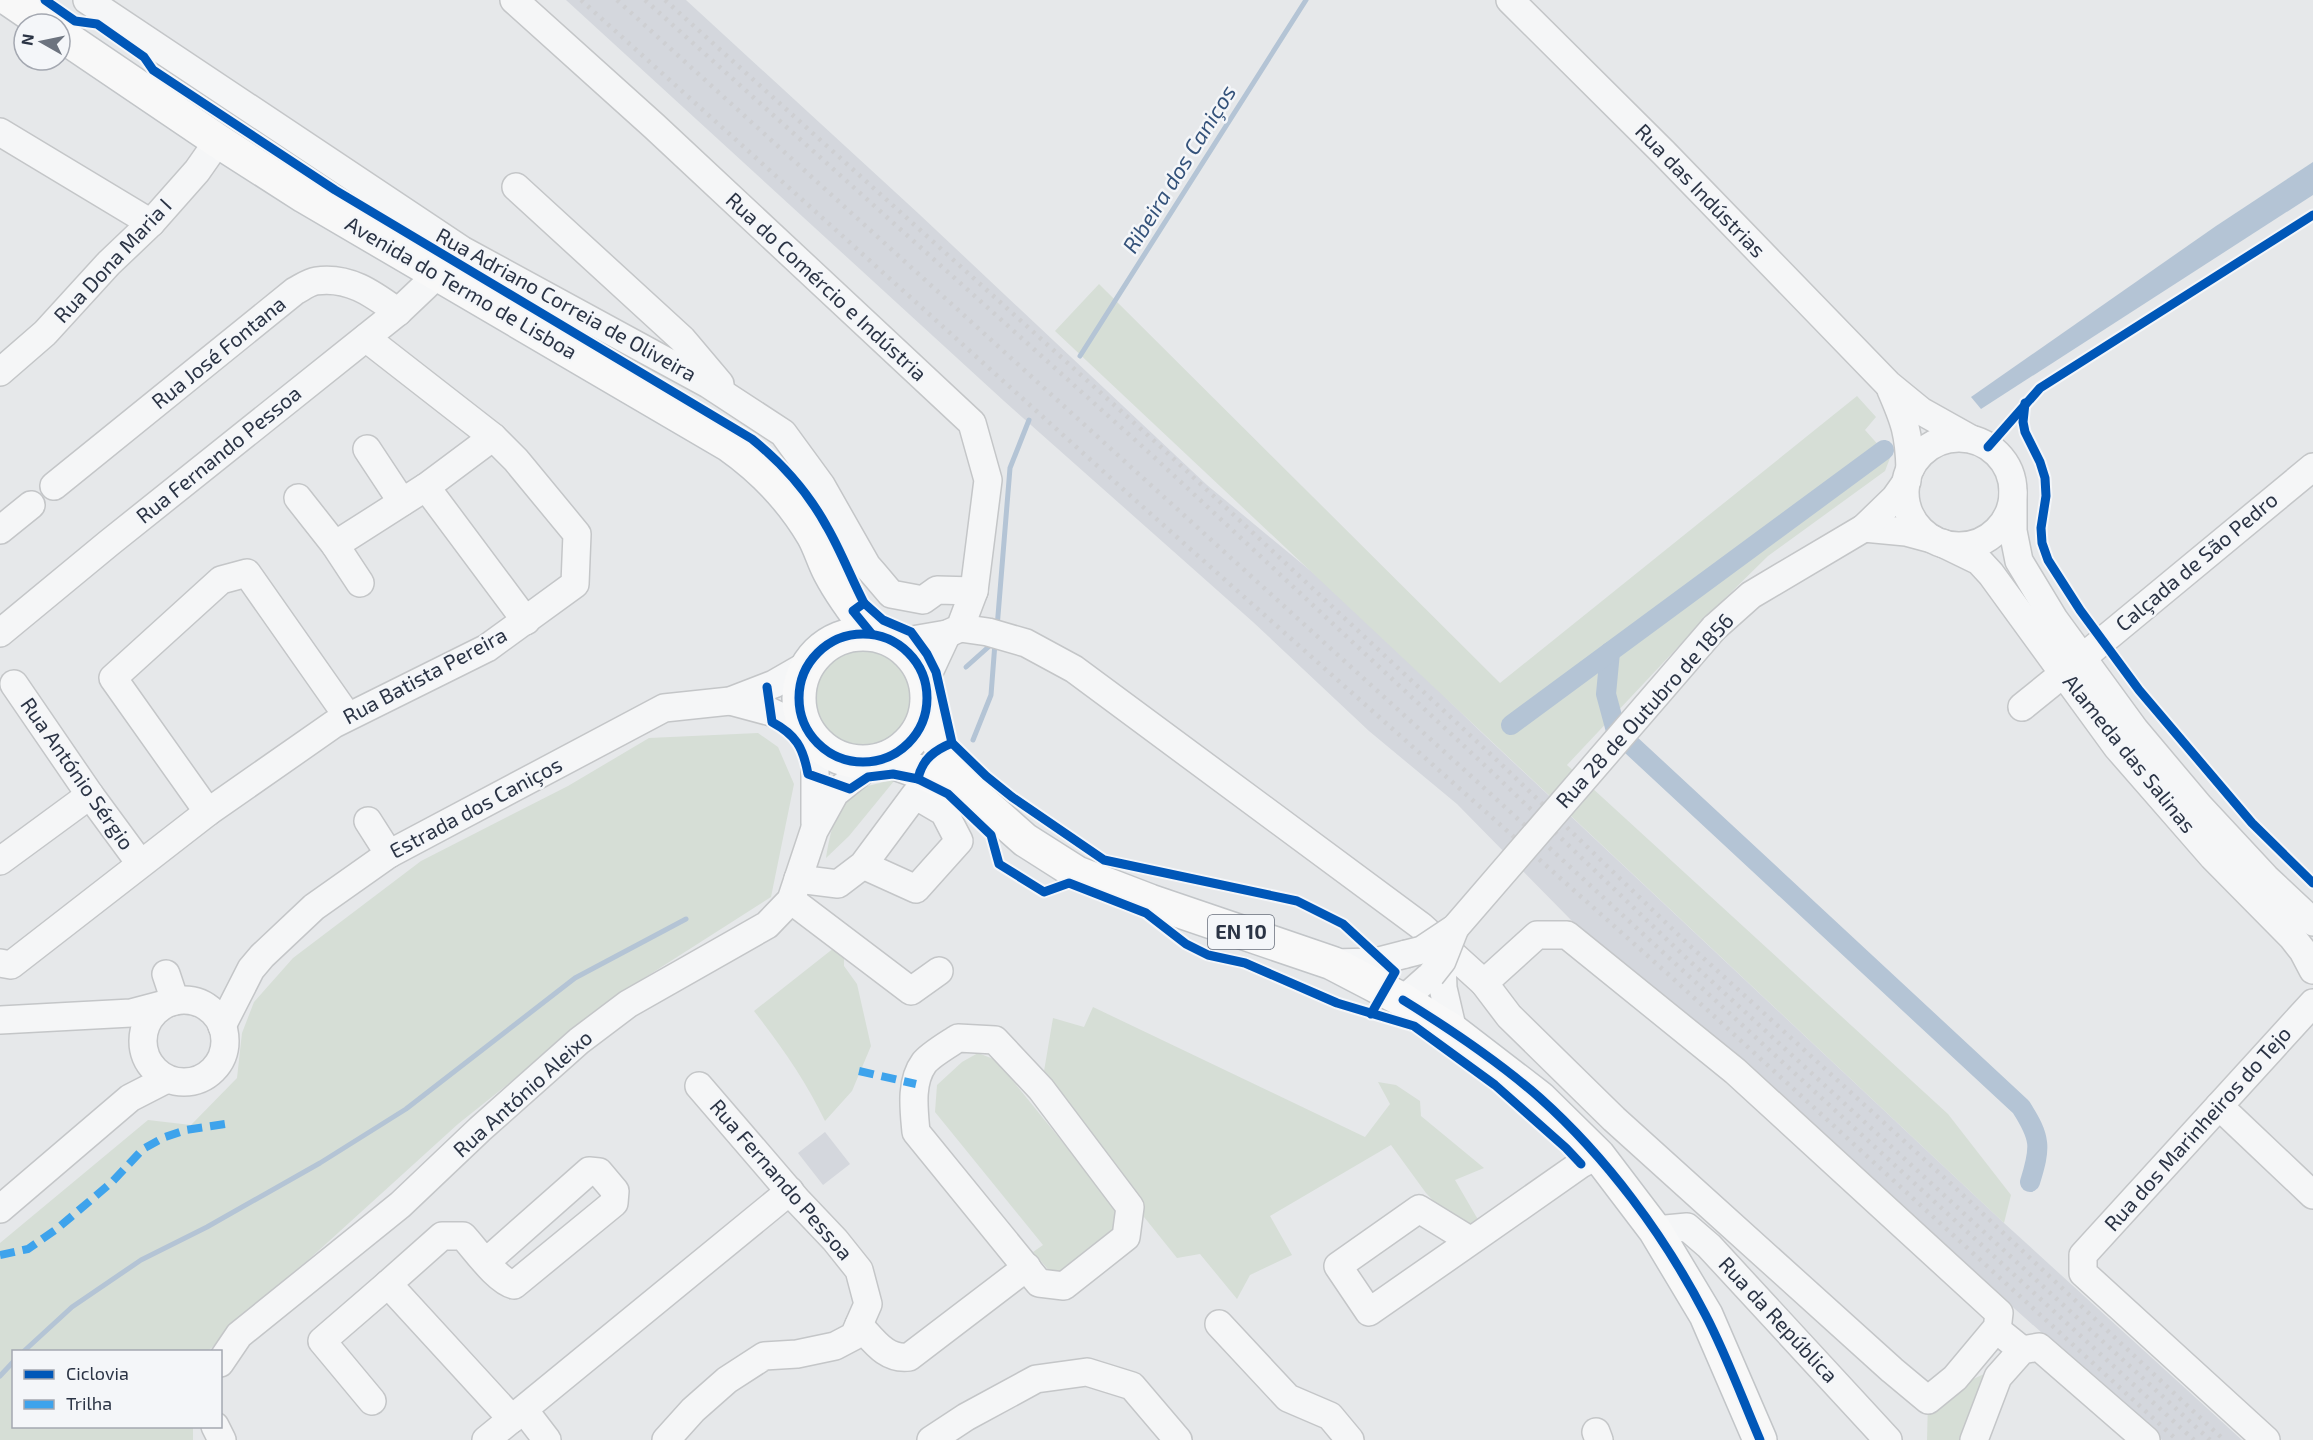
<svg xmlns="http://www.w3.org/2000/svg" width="2313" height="1440" viewBox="0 0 2313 1440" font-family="'Exo 2',sans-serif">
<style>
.built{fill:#d4d7dd}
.green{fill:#d6ded6}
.water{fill:#b4c4d5}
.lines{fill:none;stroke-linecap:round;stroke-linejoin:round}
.stream{stroke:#b4c4d5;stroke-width:5}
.canal{stroke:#b4c4d5;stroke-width:20}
.minor-casing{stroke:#c4c6c8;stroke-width:30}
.major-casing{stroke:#c2c5c8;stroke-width:36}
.minor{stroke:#f5f6f7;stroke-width:27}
.major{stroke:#f8f8f8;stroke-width:33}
.rail{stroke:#cecfd2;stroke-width:4.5;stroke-dasharray:3 6;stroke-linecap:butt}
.minor-bridge-casing{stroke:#c4c6c8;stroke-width:30;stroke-linecap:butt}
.minor-bridge{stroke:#f5f6f7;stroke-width:27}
.quiet{stroke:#3ea3ec;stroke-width:8;stroke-dasharray:15 8;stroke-linecap:butt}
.cycleway-casing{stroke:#f4f6f9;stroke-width:13}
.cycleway{stroke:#0057b8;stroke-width:9}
.labels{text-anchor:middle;stroke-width:5;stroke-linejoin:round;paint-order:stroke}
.shield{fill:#f4f6f9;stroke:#676e7b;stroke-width:1.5}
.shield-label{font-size:20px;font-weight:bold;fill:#2b3445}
.street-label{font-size:21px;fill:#2b3445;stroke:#f4f6f9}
.water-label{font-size:22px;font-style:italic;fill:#34527a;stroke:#f4f6f9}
</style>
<rect width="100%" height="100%" fill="#e6e8ea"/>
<g class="built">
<polygon points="566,0 686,0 919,214 1207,485 1342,597 1481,732 2004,1223 2242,1440 2162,1440 1701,1029 1570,919 1457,804 1369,731 1253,622 1004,401"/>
<polygon points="825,1132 850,1164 823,1185 798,1153"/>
</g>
<g class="green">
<polygon points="1099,284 1500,683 1857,396 1876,417 1865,430 1890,458 1885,471 1768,556 1709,614 1567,765 1948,1114 2011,1195 2004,1223 1055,331"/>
<circle cx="864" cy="698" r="51"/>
<polygon points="758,733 778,747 794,784 771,897 627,989 458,1124 208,1351 14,1352 14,1426 193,1427 193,1440 0,1440 0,1243 148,1120 191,1125 237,1078 242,1033 254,1002 293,958 421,861 568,786 649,738"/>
<path d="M887,781H894L849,836L826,858C830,834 836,800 860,789C868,785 878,784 887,781Z"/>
<path d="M844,940V966L857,984L871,1046L852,1091L825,1121C806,1081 781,1046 754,1011Z"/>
<polygon points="1093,1007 1365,1137 1390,1104 1378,1082 1396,1085 1420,1101 1421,1116 1484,1168 1455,1180 1480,1223 1471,1241 1426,1193 1391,1145 1270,1216 1292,1255 1250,1275 1237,1299 1200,1254 1177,1258 1041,1089 1053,1018 1084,1027"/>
<polygon points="978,1053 996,1060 1120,1213 1124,1222 1069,1274 1052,1274 1033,1252 1043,1245 935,1112 937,1085 962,1062"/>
<polygon points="2012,1361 1985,1440 1927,1440 1928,1400"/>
</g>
<polygon class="water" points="2313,162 2313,195 1981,409 1971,397 2216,226"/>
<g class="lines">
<g class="stream">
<polyline points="1080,356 1306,0"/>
<polyline points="997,628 1010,468 1029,420"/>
<polyline points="966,667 994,642"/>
<polyline points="973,740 991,695 995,643"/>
<polyline points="23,1352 72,1307 141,1260 207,1227 320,1163 406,1109 575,978 686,919"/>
<polyline points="0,1376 14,1361"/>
</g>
<g class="canal">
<path d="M1610,652L1606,694L1616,731L2021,1107C2041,1138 2041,1147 2030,1182"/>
<polyline points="1511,725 1884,450"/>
</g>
<g class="minor-casing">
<g id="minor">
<polyline points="87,0 462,250 708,384 783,433 821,485 867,566 874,574 891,594 923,600 937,590 974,591"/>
<polyline points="514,0 654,126 972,423 988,480 974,591 960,628 947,634 895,643"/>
<polyline points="1510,0 1664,153 1888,384 1921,411 1971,439"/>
<polyline points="0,132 151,223"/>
<polyline points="516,187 682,339 720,384"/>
<polyline points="0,372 45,333 109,263 151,223 197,171 218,141"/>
<path d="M1891,390C1905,422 1909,434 1910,469"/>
<circle cx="1959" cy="492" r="54"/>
<polyline points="367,449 402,502"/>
<path d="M54,486L295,291C301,288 309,282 316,281C349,276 373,294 398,312"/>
<polyline points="426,487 526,621"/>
<polyline points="2013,492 2013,531 2019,561 2054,619 2135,730 2199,806 2266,878 2313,922"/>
<polyline points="298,498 335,545 360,583"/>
<polyline points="1864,528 1906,532 1932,539"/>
<polyline points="0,530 31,505"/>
<polyline points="1942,543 1979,561 1991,574 2117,747 2213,857 2292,937 2303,951 2313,970"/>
<polyline points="335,545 426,487 493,437"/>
<polyline points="960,628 988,632 1026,643 1074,669 1421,926 1484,983"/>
<polyline points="1714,628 1751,595 1864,528 1895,498 1907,481"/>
<polyline points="0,633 109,543 398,312 437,275"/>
<polyline points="2082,658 2313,467"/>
<polyline points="925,681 947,634"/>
<polyline points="14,684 90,795 140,863"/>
<polyline points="730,701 771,712 805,728"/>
<polyline points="2022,707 2064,673"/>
<polyline points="208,812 113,678 221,580 247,573 341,707 346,717"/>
<polyline points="368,821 389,854"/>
<polyline points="815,823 815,739"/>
<polyline points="0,861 90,795"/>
<polyline points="798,879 838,884 863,865 916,889 959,841 944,812 915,795 863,865"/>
<polyline points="791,900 911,991 939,971"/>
<polyline points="1442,961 1443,988 1453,1031"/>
<polyline points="0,963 11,965 208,812 334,724 487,648 575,584 577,534 516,460 493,437 366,338"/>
<polyline points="1332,963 1375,962 1406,954"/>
<polyline points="166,974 175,1001"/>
<polyline points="1403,1000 1431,975"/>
<circle cx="184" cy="1041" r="41"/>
<polyline points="0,1020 131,1013 165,1004"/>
<polyline points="222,1026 251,969 262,956 314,907 389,854 664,708 730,701 774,684 807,665"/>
<path d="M958,1038L995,1040L1041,1089L1130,1207L1126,1237L1064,1286L1039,1283L916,1132C914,1110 910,1082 924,1063C930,1055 949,1044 958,1038Z"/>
<polyline points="2219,1106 2313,1195"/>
<polyline points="0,1209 130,1098 167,1079"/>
<polyline points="1655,1230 1687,1227 1709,1246 1888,1440"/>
<polyline points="1471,1241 1369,1312 1338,1266 1419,1209 1471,1241 1581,1164 1598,1155"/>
<path d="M486,1262L589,1171L599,1172L615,1191L614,1203L514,1285C497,1281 476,1250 463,1236H442L388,1284L512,1419"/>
<polyline points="1219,1324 1288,1398 1330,1416 1350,1440"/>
<path d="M859,1325C874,1341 886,1360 909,1357L1027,1267"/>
<polyline points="1997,1330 1999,1313 1735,1071 1567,935 1537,935 1484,983 1509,1016 1614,1119 1892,1370 1928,1400 1955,1378 1996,1329 2022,1350"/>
<polyline points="220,1363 239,1335 400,1205 480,1129 579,1041 628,1004 767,925 791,900 814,831 835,793 876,760"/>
<polyline points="372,1401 322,1341 388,1284"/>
<polyline points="524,1410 547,1440"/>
<polyline points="215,1426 222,1440"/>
<polyline points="1596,1432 1599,1440"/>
<polyline points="486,1440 790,1191"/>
<polyline points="666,1440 693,1410 727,1380 764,1356 797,1354 835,1346 854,1336 868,1304 859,1270 835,1240 797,1200 699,1086"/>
<polyline points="931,1440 966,1417 1036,1379 1087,1372 1132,1386 1178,1440"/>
<polyline points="1974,1440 1998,1377 2022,1350 2039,1347 2146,1440"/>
<polyline points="2266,1440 2083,1273 2083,1255 2313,1003"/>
</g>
</g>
<g class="major-casing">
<g id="major">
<polyline points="10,0 45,24"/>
<path d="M60,34L218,141L304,196L729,445C763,469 791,498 813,535C820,547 823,560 830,573C841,594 856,614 871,633"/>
<circle cx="863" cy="698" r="64"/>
<polyline points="927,706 944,759 980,800 1025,840 1077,873 1150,901 1332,963 1403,1000 1453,1031 1540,1098 1598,1155 1655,1230 1706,1315 1760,1440"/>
<polyline points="884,759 928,775 967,794"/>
</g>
</g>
<use href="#minor" class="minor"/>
<use href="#major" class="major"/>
<g class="rail">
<polyline points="581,0 1124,490 1668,974 2177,1440"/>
<polyline points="617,0 1482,786 2194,1440"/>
<polyline points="645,0 1154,457 1493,773 1681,953 2210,1440"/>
<polyline points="665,0 1162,448 1501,764 1688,944 1948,1181 2224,1440"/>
</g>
<g class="minor-bridge-casing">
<g id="minor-bridge">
<polyline points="1406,954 1422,950 1455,928 1714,628"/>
<polyline points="1431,975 1442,961 1455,928"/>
</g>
</g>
<use href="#minor-bridge" class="minor-bridge"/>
<g class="quiet">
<polyline points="859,1071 916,1084"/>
<polyline points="0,1255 28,1249 58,1228 112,1182 143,1149 165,1137 186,1130 225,1124"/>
</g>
<g class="cycleway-casing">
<g id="cycleway">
<path d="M45,0L75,21L97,24L144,57L153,70L335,190L752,439C783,464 808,492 827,527C841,551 851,578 864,603L853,611L871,633"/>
<polyline points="2025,403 2023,422 2025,432 2040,462 2045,478 2046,496 2041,528 2042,543 2048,560 2080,610 2139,690 2252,823 2313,883"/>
<polyline points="1988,447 2040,388 2313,215"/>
<circle cx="863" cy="698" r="64"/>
<path d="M767,687L772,722C796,735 803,747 808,774L850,789L868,777L893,774L918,779C922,759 935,750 952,743L936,672L927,654L911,632L883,620L864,603"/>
<polyline points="952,743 986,776 1012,797 1104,860 1297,901 1343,924 1395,972 1371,1014"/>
<polyline points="918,779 948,794 991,835 999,864 1044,892 1069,883 1146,913 1186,944 1208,955 1245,963 1337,1003 1414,1026 1495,1085 1566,1148 1581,1164"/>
<path d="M1403,1000C1450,1029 1498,1061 1540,1098C1607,1158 1664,1235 1705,1314C1726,1354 1742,1398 1760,1440"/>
</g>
</g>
<use href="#cycleway" class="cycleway"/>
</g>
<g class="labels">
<rect class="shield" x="1208" y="915" width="66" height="34" rx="4.5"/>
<g class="shield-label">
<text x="1241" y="939">EN 10</text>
</g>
<g class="street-label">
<text transform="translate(1700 191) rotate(46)" y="7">Rua das Indústrias</text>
<text transform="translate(113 261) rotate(-47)" y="7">Rua Dona Maria I</text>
<text transform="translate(826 287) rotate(43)" y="7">Rua do Comércio e Indústria</text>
<text transform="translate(461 288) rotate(30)" y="7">Avenida do Termo de Lisboa</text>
<text transform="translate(566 305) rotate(29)" y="7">Rua Adriano Correia de Oliveira</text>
<text transform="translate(219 353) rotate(-39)" y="7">Rua José Fontana</text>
<text transform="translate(219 455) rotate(-39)" y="7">Rua Fernando Pessoa</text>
<text transform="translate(2197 562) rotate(-40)" y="7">Calçada de São Pedro</text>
<text transform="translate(425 676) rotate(-28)" y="7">Rua Batista Pereira</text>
<text transform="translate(1645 711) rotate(-48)" y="7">Rua 28 de Outubro de 1856</text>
<text transform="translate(2129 754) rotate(51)" y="7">Alameda das Salinas</text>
<text transform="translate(77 774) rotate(55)" y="7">Rua António Sérgio</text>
<text transform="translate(476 808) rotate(-28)" y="7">Estrada dos Caniços</text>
<text transform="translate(523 1094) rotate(-42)" y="7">Rua António Aleixo</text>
<text transform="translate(2198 1129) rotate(-48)" y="7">Rua dos Marinheiros do Tejo</text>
<text transform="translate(781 1180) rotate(49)" y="7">Rua Fernando Pessoa</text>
<text transform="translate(1778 1320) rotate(47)" y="7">Rua da República</text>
</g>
<g class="water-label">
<text transform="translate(1179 169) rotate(-58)" y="8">Ribeira dos Caniços</text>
</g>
</g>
<rect x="12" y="1350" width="210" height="78" fill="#f4f6f9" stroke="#a4a8b1" stroke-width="1.5"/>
<rect x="24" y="1370" width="30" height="9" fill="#0057b8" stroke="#a4a8b1" stroke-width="1.5"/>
<text x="66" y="1380" font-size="18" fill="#2b3445">Ciclovia</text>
<rect x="24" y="1400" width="30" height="9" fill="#3ea3ec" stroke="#a4a8b1" stroke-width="1.5"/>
<text x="66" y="1410" font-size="18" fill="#2b3445">Trilha</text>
<g transform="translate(42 42) rotate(279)"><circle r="28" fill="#f4f6f9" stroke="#a4a8b1" stroke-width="1.5"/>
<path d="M0-4.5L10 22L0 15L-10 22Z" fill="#6c737f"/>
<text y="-9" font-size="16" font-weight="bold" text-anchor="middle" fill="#2b3445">N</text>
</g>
</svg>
